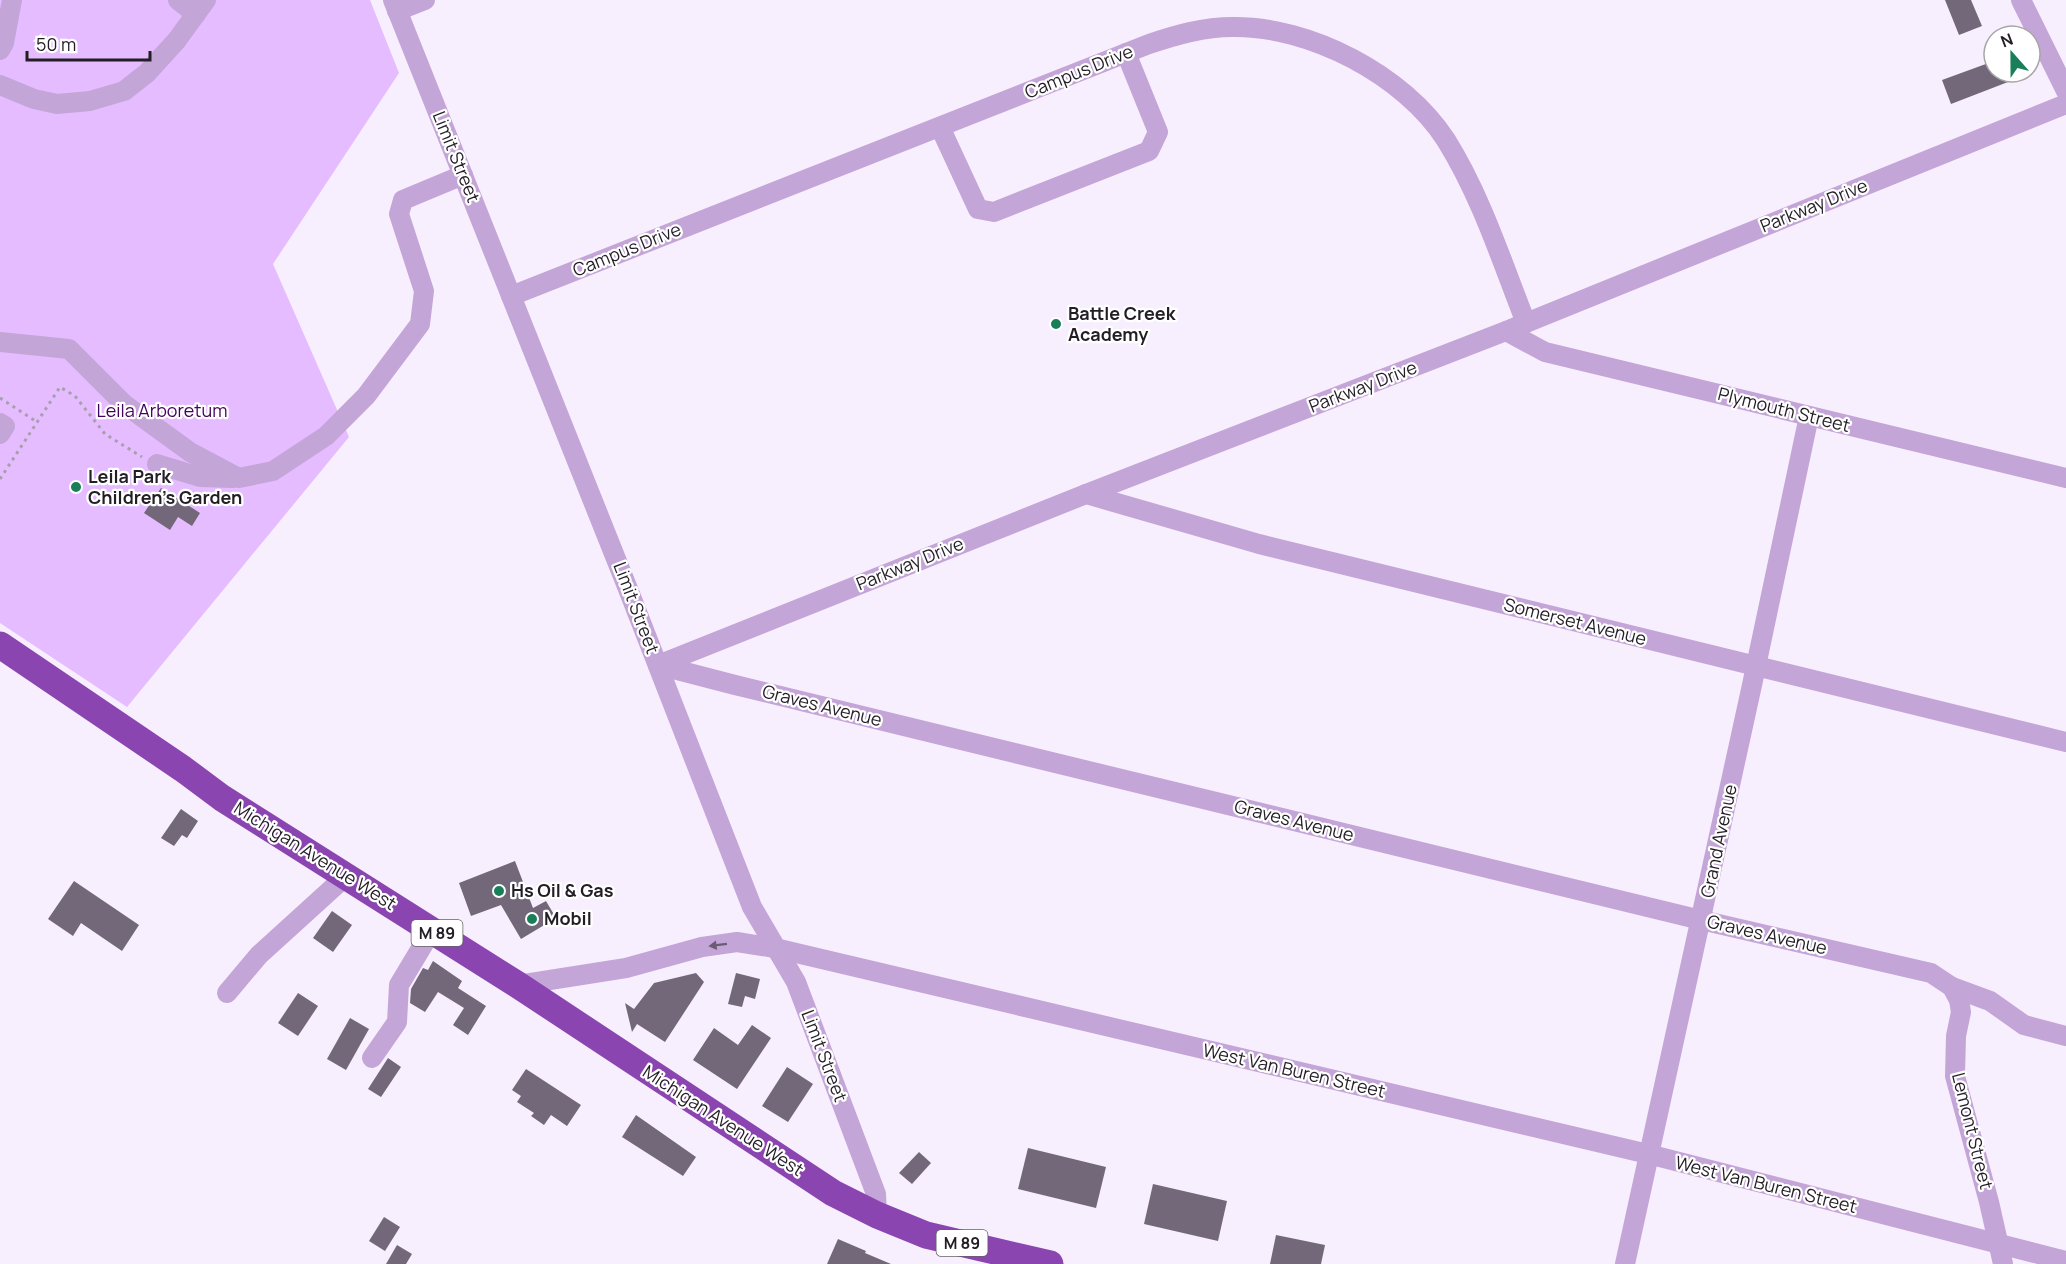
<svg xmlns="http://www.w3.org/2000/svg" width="2066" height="1264" viewBox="0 0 2066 1264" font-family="Manrope,sans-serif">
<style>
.green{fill:#e5bcff}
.building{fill:#726879}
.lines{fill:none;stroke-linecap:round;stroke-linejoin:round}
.path{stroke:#a79fab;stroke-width:3;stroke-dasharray:3 4.5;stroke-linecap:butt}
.minor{stroke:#c4a5d7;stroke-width:20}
.highway{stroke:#8b45b0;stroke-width:27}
.oneway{fill:#6b5b75}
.poi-dot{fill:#197f59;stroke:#fff;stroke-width:2}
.labels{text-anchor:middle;stroke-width:4.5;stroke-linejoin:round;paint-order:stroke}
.shield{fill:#fff;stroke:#656266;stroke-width:1.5}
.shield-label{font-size:16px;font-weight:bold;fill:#231e25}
.street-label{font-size:18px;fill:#231e25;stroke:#fff}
.poi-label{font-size:18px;font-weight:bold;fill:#231e25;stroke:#fff;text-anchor:start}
.park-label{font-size:18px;fill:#43035d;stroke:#fff}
</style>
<rect width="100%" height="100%" fill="#f8effe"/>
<polygon class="green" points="0,0 370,0 399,73 273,264 349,437 127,707 0,623"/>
<g class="building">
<polygon points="1945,0 1971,0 1982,26 1959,35"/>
<polygon points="1994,61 1994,72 2004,72 2008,82 1951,104 1942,80"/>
<polygon points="161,488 200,513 192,526 178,517 170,530 144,513"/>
<polygon points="181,809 198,821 187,838 182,835 174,846 161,838"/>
<polygon points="515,861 533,908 546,901 556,918 521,939 501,905 471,916 459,883"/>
<polygon points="74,881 139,925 122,951 81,923 73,936 48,919"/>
<polygon points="332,911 352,925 333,952 313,938"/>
<polygon points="433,961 462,981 458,988 486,1006 468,1035 453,1025 464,1008 438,992 425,1012 410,1003 411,989 423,968 428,970"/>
<polygon points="696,973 704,982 665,1042 637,1024 632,1032 625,1003 634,1009 654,983"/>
<polygon points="736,973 760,979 755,999 745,996 742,1007 728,1004"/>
<polygon points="298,993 318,1006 298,1036 278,1023"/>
<polygon points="350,1018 369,1029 346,1070 327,1059"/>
<polygon points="752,1025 771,1038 737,1089 693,1060 714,1028 738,1045"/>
<polygon points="388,1058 401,1067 381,1097 368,1089"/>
<polygon points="787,1067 813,1084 788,1122 762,1106"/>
<polygon points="526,1069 581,1105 567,1126 551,1115 544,1125 531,1116 534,1113 517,1102 521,1096 512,1090"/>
<polygon points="636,1115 696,1157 683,1176 622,1137"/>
<polygon points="1028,1148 1106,1167 1096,1208 1018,1189"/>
<polygon points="919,1152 931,1163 912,1184 899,1173"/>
<polygon points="1153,1184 1227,1201 1218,1241 1144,1224"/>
<polygon points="384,1217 400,1227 385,1251 369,1241"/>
<polygon points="1276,1235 1325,1245 1321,1264 1270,1264"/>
<polygon points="838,1239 866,1251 865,1253 891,1264 827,1264"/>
<polygon points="397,1245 412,1254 406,1264 386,1264"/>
</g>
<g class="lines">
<g class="path">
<polyline points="0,398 37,422"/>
<polyline points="0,479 60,387 75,396 105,434 142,457"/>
</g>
<g class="minor">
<polyline points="178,0 196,14"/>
<polyline points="393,0 628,589 752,907 796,982 876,1194 877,1215"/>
<polyline points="2021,0 2066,91"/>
<polyline points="397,11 425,0"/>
<polyline points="0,50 4,43 12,0"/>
<polyline points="0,85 34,99 57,104 90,101 124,91 147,73 177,40 206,0"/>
<polyline points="940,127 978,209 994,212 1149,151 1158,132 1126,53"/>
<path d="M511,296L1149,44C1176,35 1203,27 1233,27C1310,26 1404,75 1446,140C1481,196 1502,262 1526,323"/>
<polyline points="1506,331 1545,352 2066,478"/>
<polyline points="0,342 69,349 124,404 190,452 239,478 273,471 326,436 366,396 420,324 424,291 399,214 403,200 463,175"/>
<polyline points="0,423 5,426 0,434"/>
<polyline points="157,464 200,477 233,478"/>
<polyline points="1086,494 1259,544 2066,742"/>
<polyline points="658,665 735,685 1701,920 1931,973 1952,987 1959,1000 1961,1012 1956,1036 1955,1076 1989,1202 2003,1264"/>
<polyline points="658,665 1086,494 1506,331 2066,104"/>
<polyline points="518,985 626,968 702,947 737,942 775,948 1648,1154 2066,1261"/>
<polyline points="1952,987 1990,1001 2024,1025 2066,1036"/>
<polyline points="227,993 259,955 346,876"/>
<polyline points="372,1058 397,1022 399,985 432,930"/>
<polyline points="1625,1264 1752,685 1809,416"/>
</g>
<polyline class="highway" points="0,645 183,769 222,798 518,985 833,1193 877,1215 926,1235 1050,1264"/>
</g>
<defs><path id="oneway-solid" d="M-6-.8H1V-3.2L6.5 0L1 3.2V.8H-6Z" transform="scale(1.5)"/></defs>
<use class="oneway" href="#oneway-solid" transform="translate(718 945) rotate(173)"/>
<g class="poi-dot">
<circle cx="1056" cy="324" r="6"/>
<circle cx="76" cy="487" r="6"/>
<circle cx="499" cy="891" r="6"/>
<circle cx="532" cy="919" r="6"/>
</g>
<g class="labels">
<g class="shield">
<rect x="411.5" y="920" width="51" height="26" rx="4.5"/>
<rect x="936.5" y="1230" width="51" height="26" rx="4.5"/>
</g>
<g class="shield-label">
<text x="437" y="939">M 89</text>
<text x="962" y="1249">M 89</text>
</g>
<g class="street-label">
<text transform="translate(1079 72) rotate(-22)" y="6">Campus Drive</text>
<text transform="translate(456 157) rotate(68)" y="6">Limit Street</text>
<text transform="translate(1814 206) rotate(-22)" y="6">Parkway Drive</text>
<text transform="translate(627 250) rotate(-22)" y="6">Campus Drive</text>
<text transform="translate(1363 387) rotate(-21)" y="6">Parkway Drive</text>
<text transform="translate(1784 410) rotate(14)" y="6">Plymouth Street</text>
<text transform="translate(910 564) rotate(-22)" y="6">Parkway Drive</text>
<text transform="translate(636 608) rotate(69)" y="6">Limit Street</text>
<text transform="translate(1575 622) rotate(14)" y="6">Somerset Avenue</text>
<text transform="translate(822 706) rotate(14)" y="6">Graves Avenue</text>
<text transform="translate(1294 821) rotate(14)" y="6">Graves Avenue</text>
<text transform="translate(1719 841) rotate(-78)" y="6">Grand Avenue</text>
<text transform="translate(315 856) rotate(32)" y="6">Michigan Avenue West</text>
<text transform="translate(1767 935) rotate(13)" y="6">Graves Avenue</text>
<text transform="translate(824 1056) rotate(69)" y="6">Limit Street</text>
<text transform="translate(1294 1071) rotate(13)" y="6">West Van Buren Street</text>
<text transform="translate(723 1121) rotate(33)" y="6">Michigan Avenue West</text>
<text transform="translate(1972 1131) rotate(76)" y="6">Lemont Street</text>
<text transform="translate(1766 1185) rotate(14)" y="6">West Van Buren Street</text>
</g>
<g class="poi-label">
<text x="1068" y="320">Battle Creek<tspan x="1068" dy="21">Academy</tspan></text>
<text x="88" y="483">Leila Park<tspan x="88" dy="21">Children's Garden</tspan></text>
<text x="511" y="897">Hs Oil &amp; Gas</text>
<text x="544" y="925">Mobil</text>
</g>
<g class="park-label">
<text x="162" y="417">Leila Arboretum</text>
</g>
</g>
<g transform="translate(2012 54) rotate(339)"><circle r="28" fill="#ffffff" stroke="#a7a5a8" stroke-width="1.5"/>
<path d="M0-4.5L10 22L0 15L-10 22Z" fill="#197f59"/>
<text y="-9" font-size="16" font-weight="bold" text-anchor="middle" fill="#231e25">N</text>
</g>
<path d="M27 51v9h123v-9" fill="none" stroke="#231e25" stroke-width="3"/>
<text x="36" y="51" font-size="18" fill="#231e25" stroke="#ffffff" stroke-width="4.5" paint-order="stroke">50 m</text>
</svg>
